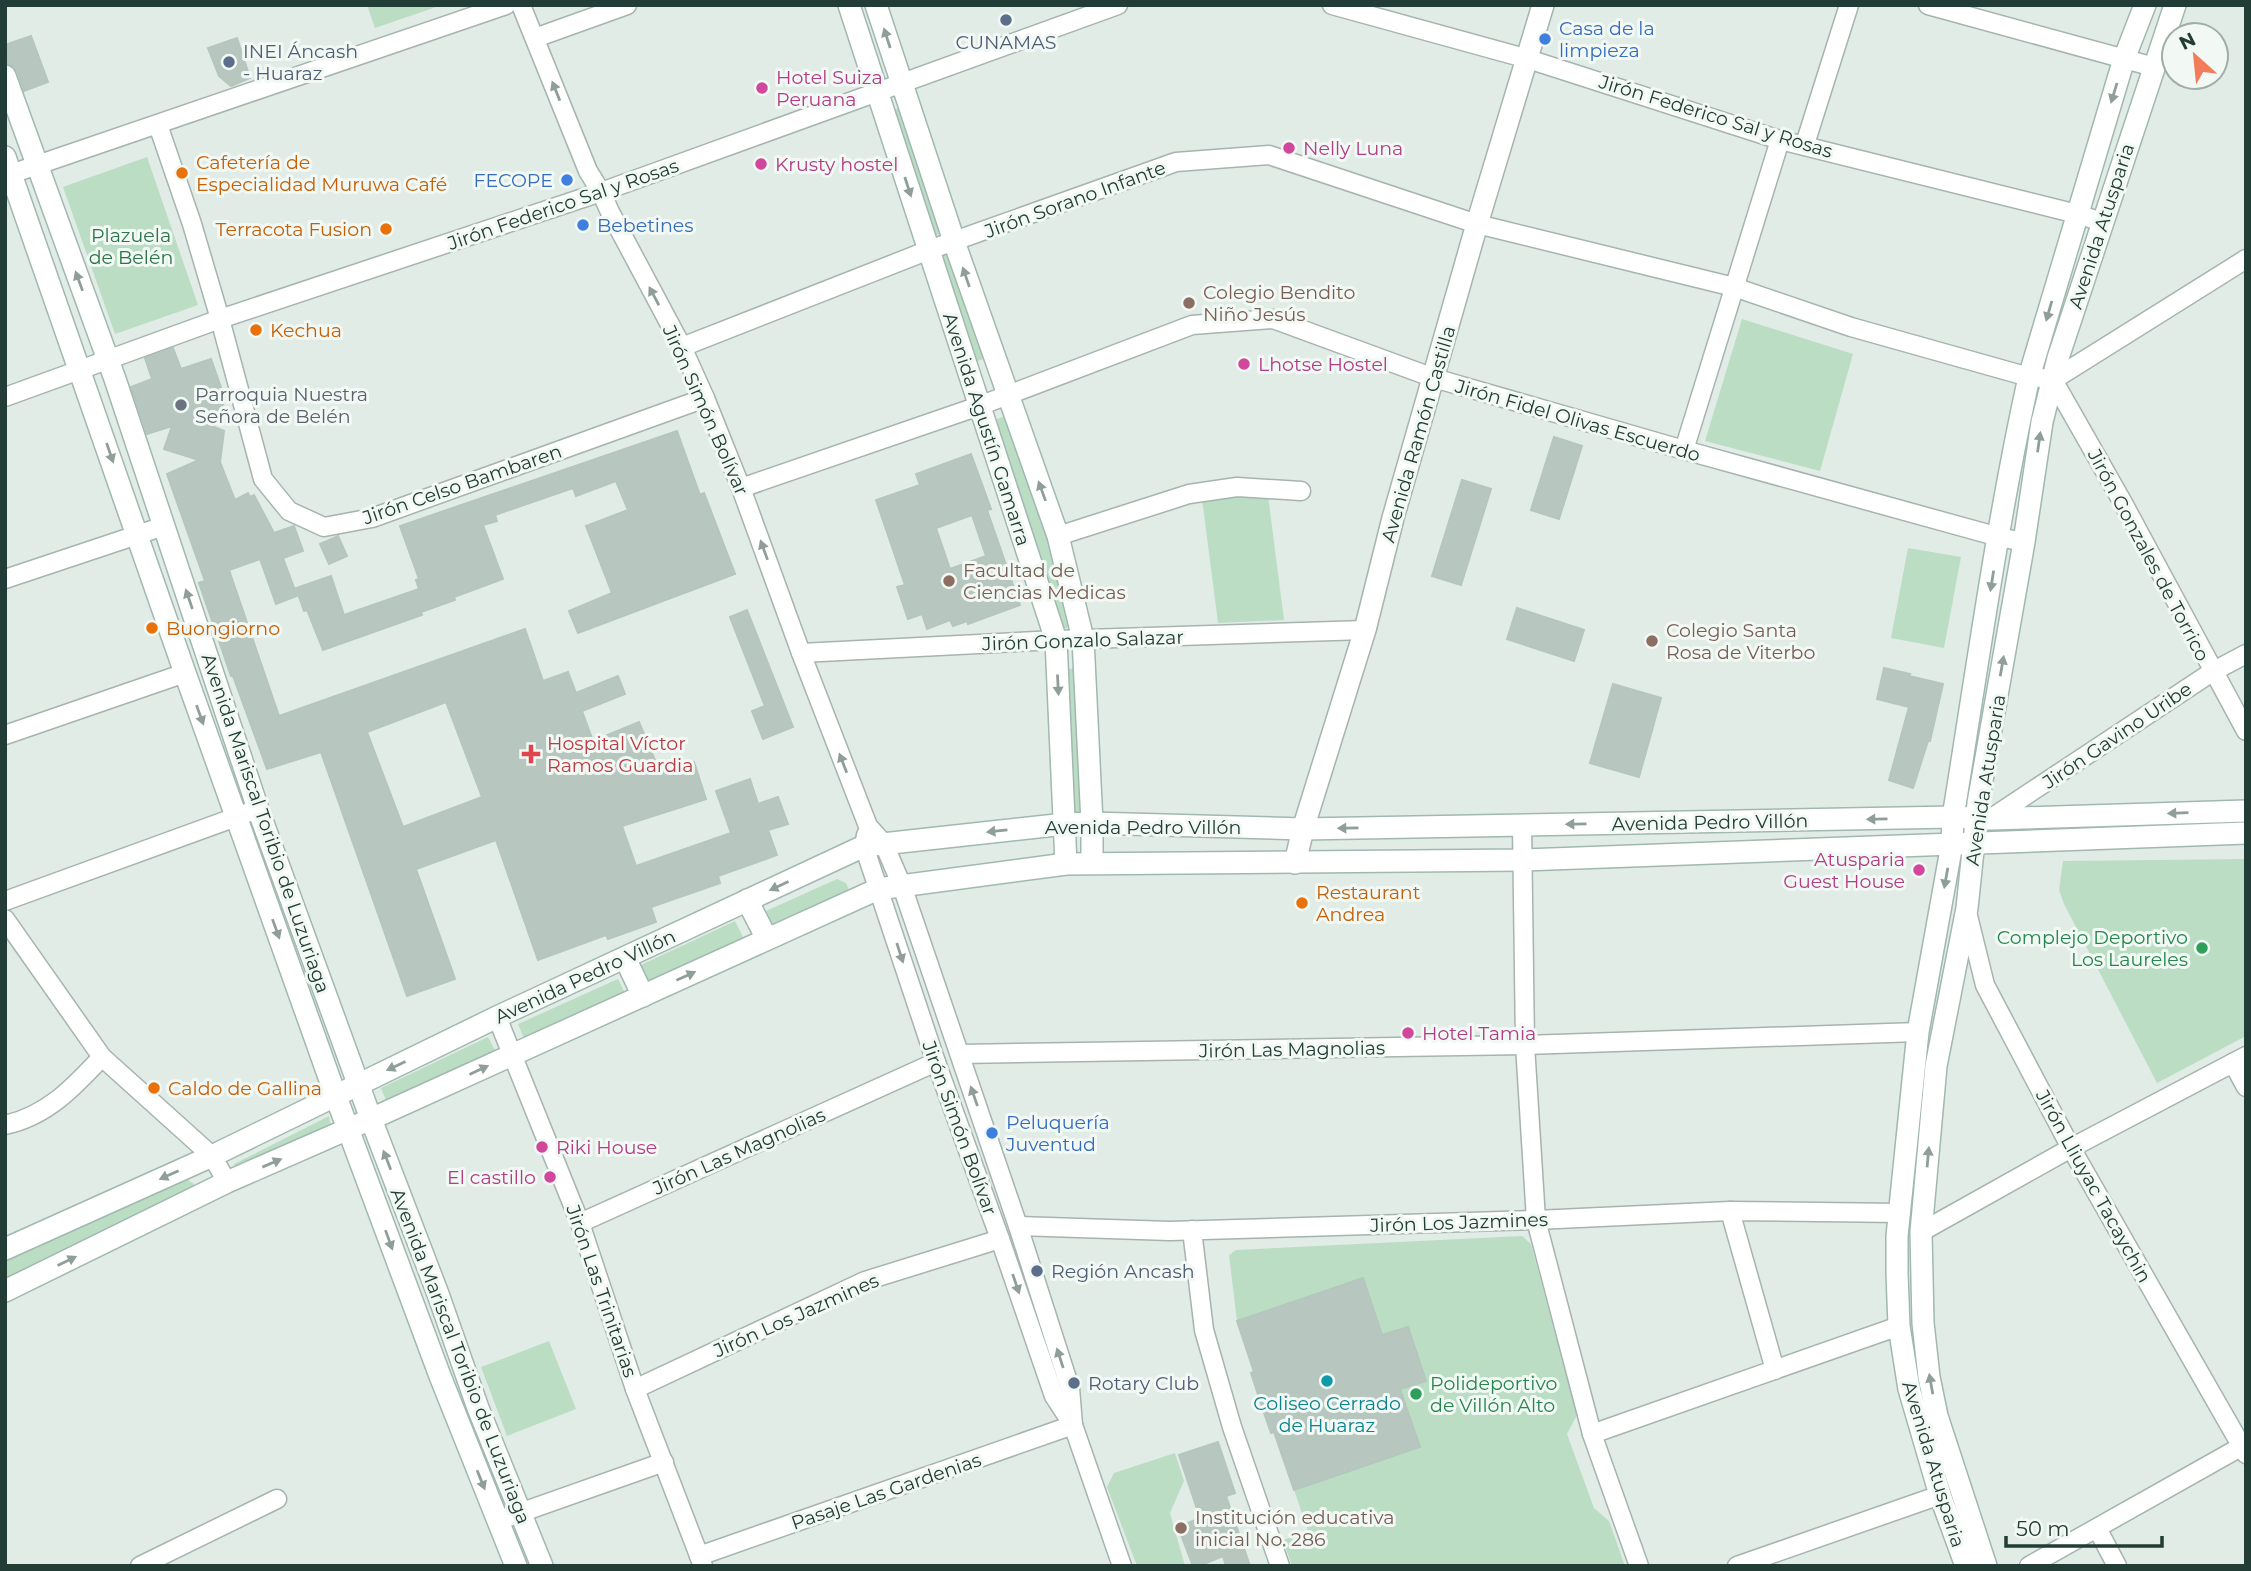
<svg xmlns="http://www.w3.org/2000/svg" width="2251" height="1571" viewBox="0 0 2251 1571" font-family="Montserrat,sans-serif">
<style>
.green{fill:#bbddc4}
.building{fill:#b7c7c0;stroke:#b4c6be;stroke-width:2;fill-rule:evenodd}
.lines{fill:none;stroke-linecap:round;stroke-linejoin:round}
.minor-casing{stroke:#a5b4ae;stroke-width:21}
.tertiary-casing{stroke:#a5b4ae;stroke-width:24}
.secondary-casing{stroke:#a0b8af;stroke-width:24}
.minor{stroke:#fff;stroke-width:18}
.tertiary{stroke:#fff;stroke-width:21}
.secondary{stroke:#fff;stroke-width:21}
.oneway{fill:#909e9a}
.service-dot{fill:#5c6f8a;stroke:#f2f9f5;stroke-width:2.5}
.shop-dot{fill:#3f7fe0;stroke:#f2f9f5;stroke-width:2.5}
.hotel-dot{fill:#d1479c;stroke:#f2f9f5;stroke-width:2.5}
.food-dot{fill:#e8710a;stroke:#f2f9f5;stroke-width:2.5}
.education-dot{fill:#8d6e63;stroke:#f2f9f5;stroke-width:2.5}
.worship-dot{fill:#6b7280;stroke:#f2f9f5;stroke-width:2.5}
.health-dot{fill:#e0444e;stroke:#f2f9f5;stroke-width:2.5}
.leisure-dot{fill:#2e9e5b;stroke:#f2f9f5;stroke-width:2.5}
.culture-dot{fill:#0f9aa8;stroke:#f2f9f5;stroke-width:2.5}
.labels{text-anchor:middle;stroke-width:6;stroke-linejoin:round;paint-order:stroke}
.shop-label{font-size:19px;fill:#366cbe;stroke:#f2f9f5;text-anchor:start}
.service-label{font-size:19px;fill:#4e5e75;stroke:#f2f9f5;text-anchor:start}
.hotel-label{font-size:19px;fill:#b23c85;stroke:#f2f9f5;text-anchor:start}
.street-label{font-size:19px;fill:#223d35;stroke:#f2f9f5}
.food-label{font-size:19px;fill:#c56008;stroke:#f2f9f5;text-anchor:start}
.park-label{font-size:19px;fill:#2c7447;stroke:#f2f9f5}
.education-label{font-size:19px;fill:#785e54;stroke:#f2f9f5;text-anchor:start}
.worship-label{font-size:19px;fill:#5b616d;stroke:#f2f9f5;text-anchor:start}
.health-label{font-size:19px;fill:#be3a42;stroke:#f2f9f5;text-anchor:start}
.leisure-label{font-size:19px;fill:#27864d;stroke:#f2f9f5;text-anchor:end}
.culture-label{font-size:19px;fill:#0d838f;stroke:#f2f9f5}
</style>
<rect width="100%" height="100%" fill="#e2ece7"/>
<g class="green">
<polygon points="367,5 442,5 375,28"/>
<polygon points="902,107 944,232 930,238 891,111"/>
<polygon points="147,157 198,305 115,334 63,187"/>
<polygon points="951,252 986,358 972,363 937,257"/>
<polygon points="1742,319 1853,354 1820,471 1705,441"/>
<polygon points="1007,415 1076,626 1061,629 1030,525 995,420"/>
<polygon points="1268,495 1284,620 1218,623 1202,499"/>
<polygon points="1908,548 1961,557 1944,648 1891,638"/>
<polygon points="1078,668 1084,812 1074,812 1067,669"/>
<polygon points="2246,859 2246,1036 2157,1083 2064,904 2059,890 2063,861"/>
<polygon points="837,879 846,883 849,890 845,896 774,927 766,911"/>
<polygon points="735,921 744,939 650,984 641,965"/>
<polygon points="618,979 627,997 525,1041 518,1024"/>
<polygon points="488,1037 496,1052 387,1103 381,1088"/>
<polygon points="329,1116 332,1131 237,1171 234,1164"/>
<polygon points="178,1180 188,1180 194,1184 195,1191 5,1283 5,1261"/>
<polygon points="1522,1236 1531,1244 1577,1415 1567,1434 1594,1508 1609,1521 1625,1566 1292,1566 1283,1540 1308,1531 1237,1321 1229,1255 1236,1250"/>
<polygon points="549,1341 576,1409 507,1436 481,1367"/>
<polygon points="1175,1453 1184,1481 1170,1513 1185,1566 1137,1566 1107,1487 1114,1473"/>
</g>
<g class="building">
<polygon points="31,36 48,82 24,91 17,71 13,66 7,63 5,45"/>
<polygon points="237,38 250,78 231,86 219,76 208,48"/>
<path d="M173,348L181,369L211,359L225,399L214,427L224,431L220,462L235,500L248,493L250,497L254,495L274,533L294,526L303,551L283,558L297,596L276,604L260,559L229,570L279,716L525,629L543,681L568,672L576,693L618,676L625,694L582,711L593,741L639,722L660,772L694,762L706,799L622,826L636,866L731,833L716,791L750,779L758,804L778,797L788,824L768,830L777,855L718,876L720,883L651,907L656,922L608,939L606,935L538,960L496,840L416,869L455,979L407,996L321,752L267,769L233,676H231L199,583L205,581L167,474L199,460L164,449L172,426L147,434L131,387L152,379L145,358ZM446,702L482,797L403,827L367,732Z"/>
<polygon points="677,431 700,495 704,493 735,574 578,633 569,611 612,593 586,526 628,510 616,481 576,496 573,488 495,515 497,521 483,525 503,579 454,597 455,600 421,612 422,615 323,650 307,610 304,611 296,588 331,576 344,615 419,589 416,580 419,579 400,526"/>
<polygon points="1554,437 1582,446 1559,519 1531,510"/>
<path d="M971,454L991,509L987,510L1020,605L968,624L967,621L953,626L950,620L927,629L922,614L908,619L897,587L905,585L876,500L920,485L916,474ZM972,515L986,556L950,569L936,528Z"/>
<polygon points="1462,480 1491,489 1461,585 1432,576"/>
<polygon points="338,536 347,556 329,564 320,544"/>
<polygon points="1517,608 1584,630 1574,661 1507,639"/>
<polygon points="747,610 793,727 763,739 752,711 765,706 730,617"/>
<polygon points="1884,668 1910,674 1909,676 1943,684 1930,741 1928,741 1913,788 1889,780 1909,707 1877,699"/>
<polygon points="1613,684 1661,698 1639,777 1590,763"/>
<polygon points="1363,1278 1382,1335 1408,1327 1426,1381 1400,1389 1420,1447 1294,1490 1274,1432 1271,1433 1262,1407 1251,1373 1254,1372 1237,1321"/>
<polygon points="1218,1442 1235,1493 1226,1496 1250,1566 1226,1566 1223,1556 1199,1566 1193,1566 1178,1527 1200,1518 1179,1455"/>
</g>
<g class="lines">
<g class="minor-casing">
<g id="minor">
<polyline points="521,5 588,171 601,192 610,212 682,347 705,398 741,488 801,653 868,826 884,844 902,886 1018,1226 1070,1388 1073,1425"/>
<polyline points="1332,5 1528,59 1780,140 2077,214 2102,222"/>
<polyline points="1928,5 2154,67"/>
<polyline points="535,38 627,5"/>
<polyline points="158,125 192,224 220,319 263,479 289,511 324,527 372,518 705,398"/>
<polyline points="1805,144 1849,5"/>
<polyline points="11,174 506,5"/>
<polyline points="682,347 929,250 1176,162 1269,155 1477,224 1734,287 1851,327 2029,377 2042,378"/>
<polyline points="2053,380 2123,503 2246,731"/>
<polyline points="2053,380 2246,259"/>
<polyline points="5,397 220,319 601,192 1118,5"/>
<polyline points="1684,450 1780,140"/>
<polyline points="741,488 979,406 1192,325 1273,319 1434,378 1684,450 1999,537 2024,542"/>
<polyline points="1058,536 1189,494 1237,487 1301,491"/>
<polyline points="5,579 164,526"/>
<polyline points="801,653 1056,640 1365,630"/>
<polyline points="5,735 185,673"/>
<polyline points="1990,819 2212,672 2246,654"/>
<polyline points="1522,825 1525,1045 1536,1220 1592,1434 1639,1566"/>
<polyline points="866,835 864,846 936,1062 1000,1239 1054,1396 1073,1425 1122,1566"/>
<polyline points="5,901 258,809"/>
<polyline points="1967,912 1985,985 2071,1148 2246,1454"/>
<polyline points="5,919 102,1057 212,1156 227,1182"/>
<polyline points="497,1017 580,1223 635,1389 703,1566"/>
<polyline points="960,1054 1525,1045 1918,1032"/>
<polyline points="2233,1063 2246,1087"/>
<path d="M5,1125C47,1116 74,1087 102,1057"/>
<polyline points="1730,1211 1775,1370"/>
<polyline points="580,1223 936,1062"/>
<polyline points="1018,1226 1170,1231 1536,1220 1730,1211 1901,1213"/>
<polyline points="1192,1230 1204,1330 1232,1427 1280,1566"/>
<polyline points="1921,1232 2071,1148 2246,1056"/>
<polyline points="635,1389 865,1281 1000,1239"/>
<polyline points="1592,1434 1899,1326"/>
<polyline points="497,1521 664,1462"/>
<polyline points="2097,1528 2117,1566"/>
<polyline points="699,1556 1073,1425"/>
<polyline points="140,1566 277,1499"/>
<polyline points="1737,1566 1940,1495"/>
<polyline points="2029,1566 2246,1444"/>
</g>
</g>
<g class="tertiary-casing">
<polyline id="tertiary" points="1295,863 1303,829 1365,630 1393,518 1477,224 1543,5"/>
</g>
<g class="secondary-casing">
<g id="secondary">
<polyline points="849,5 1056,640 1066,864"/>
<polyline points="876,5 957,250 1058,536 1083,639 1092,823 1092,863"/>
<polyline points="5,76 115,379 258,809 371,1119 438,1294 478,1408 542,1566"/>
<polyline points="5,157 185,673 335,1094 440,1376 516,1566"/>
<polyline points="747,900 767,939"/>
<polyline points="625,958 643,996"/>
<polyline points="5,1249 212,1156 497,1017 864,846 1065,824 1092,823 1303,829 1953,817 1990,819 2246,811"/>
<polyline points="5,1291 227,1182 371,1119 878,889 1066,864 1524,860 2246,833"/>
<path d="M1966,1566L1940,1495L1909,1389L1899,1326L1897,1273V1236L1918,1032L1952,844L1953,817C1977,670 1997,522 2029,377L2124,59L2145,5"/>
<polyline points="1986,1566 1937,1416 1929,1377 1923,1323 1921,1232 1936,1066 1967,908 1978,803 2024,542 2042,422 2058,358 2175,5"/>
</g>
</g>
<use href="#minor" class="minor"/>
<use href="#tertiary" class="tertiary"/>
<use href="#secondary" class="secondary"/>
</g>
<defs><path id="oneway-solid" d="M-6-.8H1V-3.2L6.5 0L1 3.2V.8H-6Z" transform="scale(1.75)"/></defs>
<g class="oneway">
<use href="#oneway-solid" transform="translate(887 38) rotate(-108)"/>
<use href="#oneway-solid" transform="translate(556 91) rotate(-112)"/>
<use href="#oneway-solid" transform="translate(2114 93) rotate(107)"/>
<use href="#oneway-solid" transform="translate(908 187) rotate(72)"/>
<use href="#oneway-solid" transform="translate(966 277) rotate(-109)"/>
<use href="#oneway-solid" transform="translate(79 281) rotate(-110)"/>
<use href="#oneway-solid" transform="translate(654 296) rotate(-118)"/>
<use href="#oneway-solid" transform="translate(2049 311) rotate(106)"/>
<use href="#oneway-solid" transform="translate(2039 442) rotate(-82)"/>
<use href="#oneway-solid" transform="translate(110 453) rotate(71)"/>
<use href="#oneway-solid" transform="translate(1042 491) rotate(-110)"/>
<use href="#oneway-solid" transform="translate(764 550) rotate(-110)"/>
<use href="#oneway-solid" transform="translate(1992 581) rotate(99)"/>
<use href="#oneway-solid" transform="translate(189 599) rotate(-109)"/>
<use href="#oneway-solid" transform="translate(2002 666) rotate(-80)"/>
<use href="#oneway-solid" transform="translate(1058 685) rotate(87)"/>
<use href="#oneway-solid" transform="translate(200 715) rotate(70)"/>
<use href="#oneway-solid" transform="translate(843 763) rotate(-111)"/>
<use href="#oneway-solid" transform="translate(2178 813) rotate(178)"/>
<use href="#oneway-solid" transform="translate(1877 819) rotate(179)"/>
<use href="#oneway-solid" transform="translate(1576 824) rotate(179)"/>
<use href="#oneway-solid" transform="translate(1348 828) rotate(179)"/>
<use href="#oneway-solid" transform="translate(997 831) rotate(174)"/>
<use href="#oneway-solid" transform="translate(1946 878) rotate(100)"/>
<use href="#oneway-solid" transform="translate(779 886) rotate(155)"/>
<use href="#oneway-solid" transform="translate(276 929) rotate(70)"/>
<use href="#oneway-solid" transform="translate(900 953) rotate(72)"/>
<use href="#oneway-solid" transform="translate(686 976) rotate(-24)"/>
<use href="#oneway-solid" transform="translate(396 1066) rotate(155)"/>
<use href="#oneway-solid" transform="translate(479 1070) rotate(-25)"/>
<use href="#oneway-solid" transform="translate(974 1096) rotate(-109)"/>
<use href="#oneway-solid" transform="translate(1928 1157) rotate(-85)"/>
<use href="#oneway-solid" transform="translate(387 1160) rotate(-111)"/>
<use href="#oneway-solid" transform="translate(272 1163) rotate(-23)"/>
<use href="#oneway-solid" transform="translate(169 1175) rotate(156)"/>
<use href="#oneway-solid" transform="translate(389 1240) rotate(70)"/>
<use href="#oneway-solid" transform="translate(67 1261) rotate(-26)"/>
<use href="#oneway-solid" transform="translate(1016 1284) rotate(71)"/>
<use href="#oneway-solid" transform="translate(1060 1358) rotate(-108)"/>
<use href="#oneway-solid" transform="translate(1931 1384) rotate(-100)"/>
<use href="#oneway-solid" transform="translate(481 1480) rotate(68)"/>
</g>
<g class="service-dot">
<circle cx="1006" cy="20" r="7"/>
<circle cx="229" cy="62" r="7"/>
<circle cx="1037" cy="1271" r="7"/>
<circle cx="1074" cy="1383" r="7"/>
</g>
<g class="shop-dot">
<circle cx="1545" cy="39" r="7"/>
<circle cx="567" cy="180" r="7"/>
<circle cx="583" cy="225" r="7"/>
<circle cx="992" cy="1133" r="7"/>
</g>
<g class="hotel-dot">
<circle cx="762" cy="88" r="7"/>
<circle cx="1289" cy="148" r="7"/>
<circle cx="761" cy="164" r="7"/>
<circle cx="1244" cy="364" r="7"/>
<circle cx="1919" cy="870" r="7"/>
<circle cx="1408" cy="1033" r="7"/>
<circle cx="542" cy="1147" r="7"/>
<circle cx="550" cy="1177" r="7"/>
</g>
<g class="food-dot">
<circle cx="182" cy="173" r="7"/>
<circle cx="386" cy="229" r="7"/>
<circle cx="256" cy="330" r="7"/>
<circle cx="152" cy="628" r="7"/>
<circle cx="1302" cy="903" r="7"/>
<circle cx="154" cy="1088" r="7"/>
</g>
<g class="education-dot">
<circle cx="1189" cy="303" r="7"/>
<circle cx="949" cy="581" r="7"/>
<circle cx="1652" cy="641" r="7"/>
<circle cx="1181" cy="1528" r="7"/>
</g>
<circle class="worship-dot" cx="181" cy="405" r="7"/>
<path class="health-dot" d="M527.5 743.5h7v7h7v7h-7v7h-7v-7h-7v-7h7z"/>
<g class="leisure-dot">
<circle cx="2202" cy="948" r="7"/>
<circle cx="1416" cy="1394" r="7"/>
</g>
<circle class="culture-dot" cx="1327" cy="1381" r="7"/>
<g class="labels">
<g class="shop-label">
<text x="1559" y="35">Casa de la<tspan x="1559" dy="22">limpieza</tspan></text>
<text x="553" y="187" text-anchor="end">FECOPE</text>
<text x="597" y="232">Bebetines</text>
<text x="1006" y="1129">Peluquería<tspan x="1006" dy="22">Juventud</tspan></text>
</g>
<g class="service-label">
<text x="1006" y="49" text-anchor="middle">CUNAMAS</text>
<text x="243" y="58">INEI Áncash<tspan x="243" dy="22">- Huaraz</tspan></text>
<text x="1051" y="1278">Región Ancash</text>
<text x="1088" y="1390">Rotary Club</text>
</g>
<g class="hotel-label">
<text x="776" y="84">Hotel Suiza<tspan x="776" dy="22">Peruana</tspan></text>
<text x="1303" y="155">Nelly Luna</text>
<text x="775" y="171">Krusty hostel</text>
<text x="1258" y="371">Lhotse Hostel</text>
<text x="1905" y="866" text-anchor="end">Atusparia<tspan x="1905" dy="22">Guest House</tspan></text>
<text x="1422" y="1040">Hotel Tamia</text>
<text x="556" y="1154">Riki House</text>
<text x="536" y="1184" text-anchor="end">El castillo</text>
</g>
<g class="street-label">
<text transform="translate(1716 116) rotate(17)" y="7">Jirón Federico Sal y Rosas</text>
<text transform="translate(1075 199) rotate(-20)" y="7">Jirón Sorano Infante</text>
<text transform="translate(563 204) rotate(-19)" y="7">Jirón Federico Sal y Rosas</text>
<text transform="translate(2101 226) rotate(-72)" y="7">Avenida Atusparia</text>
<text transform="translate(706 410) rotate(66)" y="7">Jirón Simón Bolívar</text>
<text transform="translate(1578 420) rotate(16)" y="7">Jirón Fidel Olivas Escuerdo</text>
<text transform="translate(987 429) rotate(72)" y="7">Avenida Agustín Gamarra</text>
<text transform="translate(1418 434) rotate(-74)" y="7">Avenida Ramón Castilla</text>
<text transform="translate(462 484) rotate(-19)" y="7">Jirón Celso Bambaren</text>
<text transform="translate(2149 555) rotate(62)" y="7">Jirón Gonzales de Torrico</text>
<text transform="translate(1083 640) rotate(-2)" y="7">Jirón Gonzalo Salazar</text>
<text transform="translate(2117 735) rotate(-34)" y="7">Jirón Gavino Uribe</text>
<text transform="translate(1985 780) rotate(-81)" y="7">Avenida Atusparia</text>
<text transform="translate(1710 822) rotate(-1)" y="7">Avenida Pedro Villón</text>
<text transform="translate(266 823) rotate(71)" y="7">Avenida Mariscal Toribio de Luzuriaga</text>
<text x="1143" y="834">Avenida Pedro Villón</text>
<text transform="translate(585 976) rotate(-25)" y="7">Avenida Pedro Villón</text>
<text transform="translate(1292 1049) rotate(-1)" y="7">Jirón Las Magnolias</text>
<text transform="translate(960 1128) rotate(70)" y="7">Jirón Simón Bolívar</text>
<text transform="translate(739 1151) rotate(-24)" y="7">Jirón Las Magnolias</text>
<text transform="translate(2094 1186) rotate(61)" y="7">Jirón Lliuyac Tacaychin</text>
<text transform="translate(1459 1222) rotate(-2)" y="7">Jirón Los Jazmines</text>
<text transform="translate(602 1291) rotate(71)" y="7">Jirón Las Trinitarias</text>
<text transform="translate(796 1315) rotate(-24)" y="7">Jirón Los Jazmines</text>
<text transform="translate(461 1356) rotate(69)" y="7">Avenida Mariscal Toribio de Luzuriaga</text>
<text transform="translate(1934 1464) rotate(73)" y="7">Avenida Atusparia</text>
<text transform="translate(886 1491) rotate(-19)" y="7">Pasaje Las Gardenias</text>
</g>
<g class="food-label">
<text x="196" y="169">Cafetería de<tspan x="196" dy="22">Especialidad Muruwa Café</tspan></text>
<text x="372" y="236" text-anchor="end">Terracota Fusion</text>
<text x="270" y="337">Kechua</text>
<text x="166" y="635">Buongiorno</text>
<text x="1316" y="899">Restaurant<tspan x="1316" dy="22">Andrea</tspan></text>
<text x="168" y="1095">Caldo de Gallina</text>
</g>
<g class="park-label">
<text x="131" y="242">Plazuela<tspan x="131" dy="22">de Belén</tspan></text>
</g>
<g class="education-label">
<text x="1203" y="299">Colegio Bendito<tspan x="1203" dy="22">Niño Jesús</tspan></text>
<text x="963" y="577">Facultad de<tspan x="963" dy="22">Ciencias Medicas</tspan></text>
<text x="1666" y="637">Colegio Santa<tspan x="1666" dy="22">Rosa de Viterbo</tspan></text>
<text x="1195" y="1524">Institución educativa<tspan x="1195" dy="22">inicial No. 286</tspan></text>
</g>
<g class="worship-label">
<text x="195" y="401">Parroquia Nuestra<tspan x="195" dy="22">Señora de Belén</tspan></text>
</g>
<g class="health-label">
<text x="547" y="750">Hospital Víctor<tspan x="547" dy="22">Ramos Guardia</tspan></text>
</g>
<g class="leisure-label">
<text x="2188" y="944">Complejo Deportivo<tspan x="2188" dy="22">Los Laureles</tspan></text>
<text x="1430" y="1390" text-anchor="start">Polideportivo<tspan x="1430" dy="22">de Villón Alto</tspan></text>
</g>
<g class="culture-label">
<text x="1327" y="1410">Coliseo Cerrado<tspan x="1327" dy="22">de Huaraz</tspan></text>
</g>
</g>
<rect width="2251" height="1571" fill="none" stroke="#223d35" stroke-width="14"/>
<g transform="translate(2195 56) rotate(333)"><circle r="33" fill="#f2f9f5" stroke="#9faea8" stroke-width="2"/>
<path d="M0-5L12 26L0 18L-12 26Z" fill="#f17d5b"/>
<text y="-10" font-size="19" font-weight="bold" text-anchor="middle" fill="#223d35">N</text>
</g>
<path d="M2006 1536v10h156v-10" fill="none" stroke="#223d35" stroke-width="3.5"/>
<text x="2016" y="1536" font-size="21" fill="#223d35" stroke="#f2f9f5" stroke-width="5" paint-order="stroke">50 m</text>
</svg>
